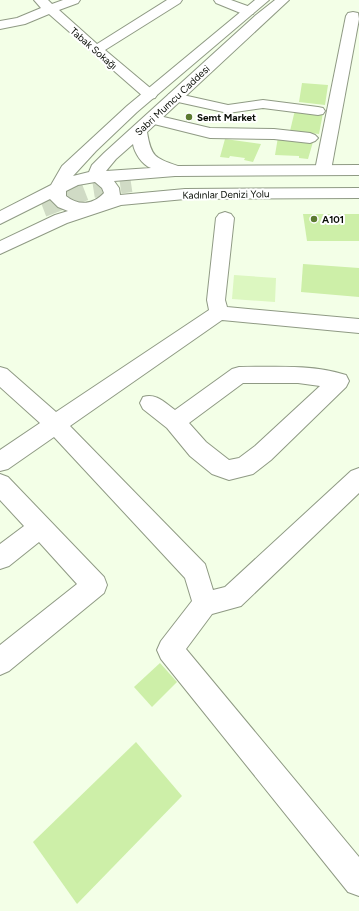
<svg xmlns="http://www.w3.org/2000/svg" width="359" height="911" viewBox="0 0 359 911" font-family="Figtree,sans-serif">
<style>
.green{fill:#dcf7c0}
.building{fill:#cdefa8}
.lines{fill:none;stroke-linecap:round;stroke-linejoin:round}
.major-tunnel{stroke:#d0dbc5;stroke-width:18;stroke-dasharray:18 9;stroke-linecap:butt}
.minor-casing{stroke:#8f9a84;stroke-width:2}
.major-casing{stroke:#8f9a84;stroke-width:2}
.minor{fill:#fff;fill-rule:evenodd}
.major{fill:#fff;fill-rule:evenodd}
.poi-dot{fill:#5b7a30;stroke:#fff;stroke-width:1.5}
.labels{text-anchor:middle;stroke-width:4;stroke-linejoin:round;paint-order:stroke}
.far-street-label{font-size:10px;fill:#090d06;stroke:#fff}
.far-poi-label{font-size:10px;font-weight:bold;fill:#090d06;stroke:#fff;text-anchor:start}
</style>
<rect width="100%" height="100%" fill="#f3ffe7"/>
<polygon class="green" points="234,275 276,278 275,302 232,299"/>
<g class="building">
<polygon points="302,83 328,85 325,105 299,102"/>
<polygon points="295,110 323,113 319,134 290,131"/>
<polygon points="278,137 313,142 308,159 299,158 299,156 275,155"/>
<polygon points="225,139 261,144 253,162 244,160 245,158 230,156 229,158 220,157"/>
<polygon points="303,214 359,214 359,241 307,241"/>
<polygon points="303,264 359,268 359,297 301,292"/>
<polygon points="160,663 177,682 152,707 134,687"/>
<polygon points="136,742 182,796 77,904 33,842"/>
</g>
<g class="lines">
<polyline class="major-tunnel" points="43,208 92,189 131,183"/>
<g class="minor-casing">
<g id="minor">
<polygon points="34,0 48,0 52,4 63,0 80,0 78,3 59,10 97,44 167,0 182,0 180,3 105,50 155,92 157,95 155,98 150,99 145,98 49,14 25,24 0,29 0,21 17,18 41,8"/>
<polygon points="214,0 231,0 253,8 254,11 253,14 243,14 216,3"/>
<polygon points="353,12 358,13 359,19 331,170 329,174 323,175 317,174 315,170 346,16 348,13"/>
<polygon points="174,93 228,105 263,100 318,107 323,108 325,111 323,114 318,115 263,108 228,113 169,100 167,97 169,94"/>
<polygon points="151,114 210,128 274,129 310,133 315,135 318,138 315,141 310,143 274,139 210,138 146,122 143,119 146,116"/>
<polygon points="225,212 231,214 234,218 225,300 227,307 359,319 359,333 222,320 70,426 205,564 213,590 225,587 351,471 359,468 359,493 241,606 212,614 186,649 359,857 359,896 348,892 161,659 157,650 161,641 192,601 185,578 54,437 8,469 0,471 0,450 40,423 0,387 0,367 7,369 56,412 209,310 207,300 216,218 219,214"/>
<path d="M239,367C274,367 312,364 346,375L349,381L346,387L271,460L253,474L229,480L212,474L190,456L167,428L143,409L140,403L143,397C156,393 164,402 175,410L232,369ZM243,383H298L320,386L255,446L239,458L229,460L206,442L189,423Z"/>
<polygon points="0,474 8,477 104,577 107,585 104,593 9,671 0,675 0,645 77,584 39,542 9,566 0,569 0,544 24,526 0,500"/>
</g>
</g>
<g class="major-casing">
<path id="major" d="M255,0H269L137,112L96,151L73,176L89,172L92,165L104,153L256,15L275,0H289L147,132C151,157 155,158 178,166L359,165V175L175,176L114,181L119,188L120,195L185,189L359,188V198L185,199L121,205L67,223L0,254V241L55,215L68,211L58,207L50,199L0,224V211L51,185L62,166L127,106ZM133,144C134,152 142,165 151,168L106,171L116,159ZM95,182L102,188L104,193C93,205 78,206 66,196V191L78,185Z"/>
</g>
<use href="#minor" class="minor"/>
<use href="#major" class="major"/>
</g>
<g class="poi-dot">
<circle cx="189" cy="117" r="4"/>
<circle cx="314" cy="219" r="4"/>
</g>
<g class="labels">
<g class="far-street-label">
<text transform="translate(94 48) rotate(41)" y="4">Tabak Sokağı</text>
<text transform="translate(172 100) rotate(-43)" y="4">Sabri Mumcu Caddesi</text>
<text transform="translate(226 194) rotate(-1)" y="4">Kadınlar Denizi Yolu</text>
</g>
<g class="far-poi-label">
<text x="197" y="121">Semt Market</text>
<text x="322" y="223">A101</text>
</g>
</g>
</svg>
